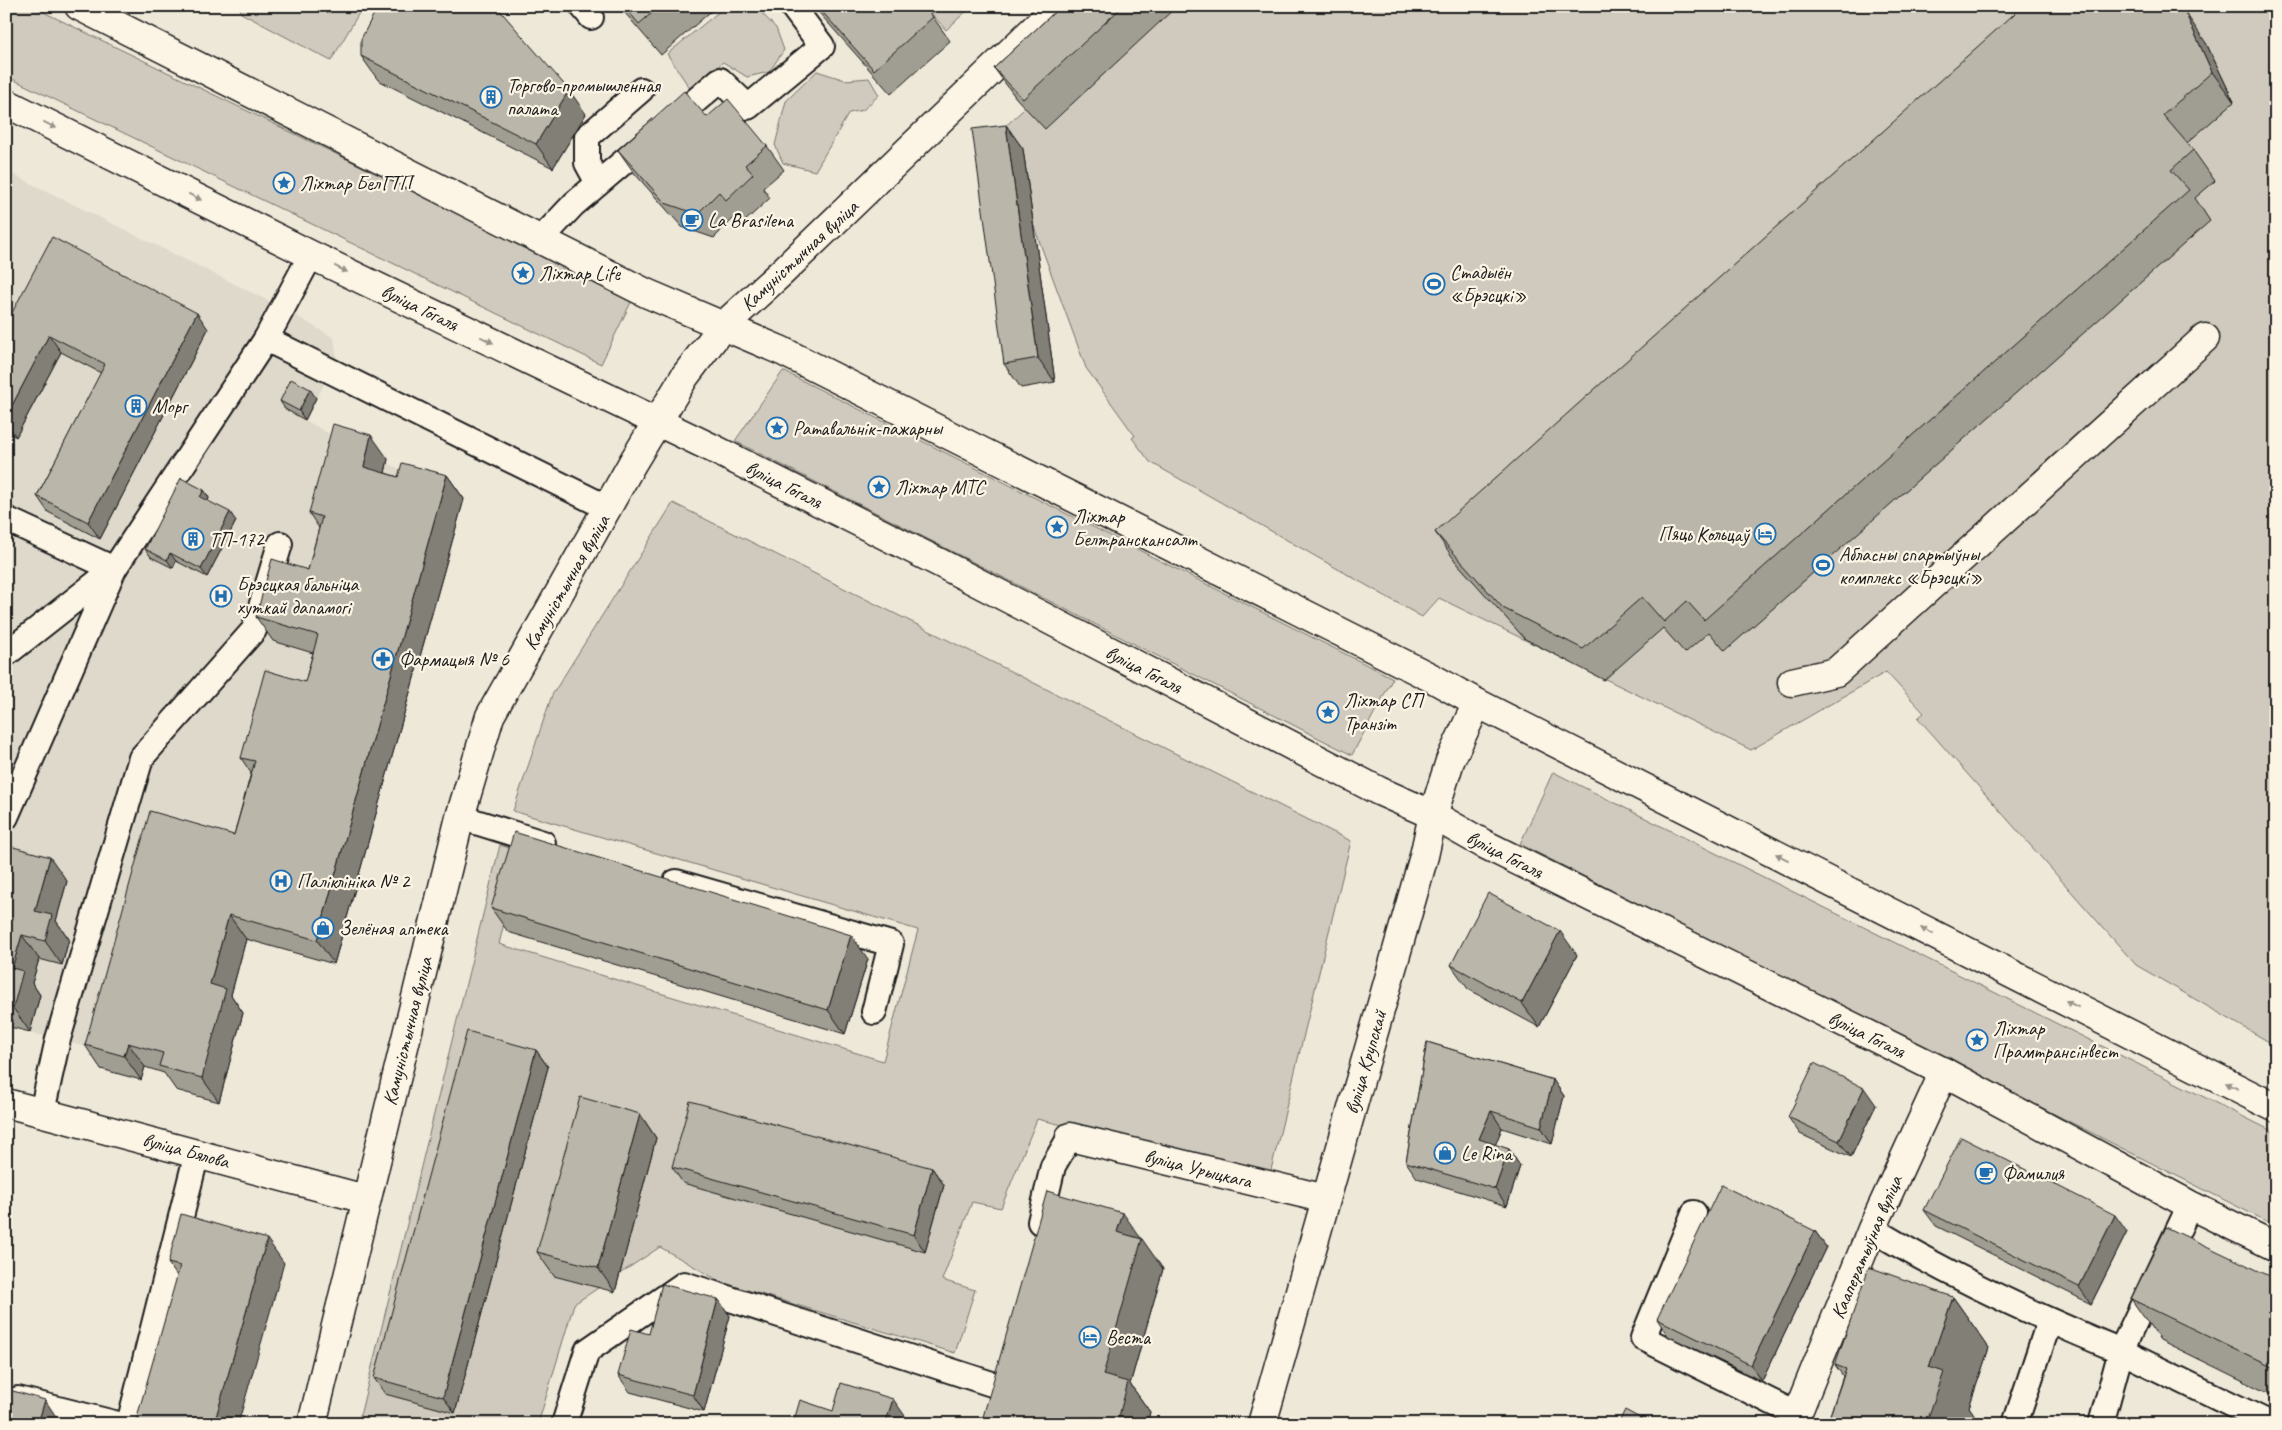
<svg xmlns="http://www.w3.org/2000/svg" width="2282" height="1430" viewBox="0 0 2282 1430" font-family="Caveat,sans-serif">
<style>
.built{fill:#ded9cb}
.green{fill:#cfcabd;stroke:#76736c}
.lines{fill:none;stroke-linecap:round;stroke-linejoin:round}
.lane-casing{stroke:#1c1c1c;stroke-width:28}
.street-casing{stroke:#1c1c1c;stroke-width:31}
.secondary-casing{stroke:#1c1c1c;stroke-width:31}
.lane{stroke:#fcf5e5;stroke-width:24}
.street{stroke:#fcf5e5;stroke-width:28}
.secondary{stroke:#fcf5e5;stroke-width:28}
.wall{fill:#a09d92;stroke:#1c1c1c}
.shaded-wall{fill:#827f77;stroke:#1c1c1c}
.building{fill:#bab6aa;stroke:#1c1c1c}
.oneway{fill:#97938b}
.labels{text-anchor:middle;stroke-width:4.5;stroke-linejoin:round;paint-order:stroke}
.poi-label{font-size:20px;fill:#1c1c1c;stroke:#fcf5e5;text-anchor:start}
.street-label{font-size:20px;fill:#1c1c1c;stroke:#fcf5e5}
</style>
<rect width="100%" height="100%" fill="#eee8d9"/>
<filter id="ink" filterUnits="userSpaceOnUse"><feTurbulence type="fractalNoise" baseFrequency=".02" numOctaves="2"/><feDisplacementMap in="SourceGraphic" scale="10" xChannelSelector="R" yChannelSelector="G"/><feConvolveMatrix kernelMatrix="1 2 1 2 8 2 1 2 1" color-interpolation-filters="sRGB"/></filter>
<g filter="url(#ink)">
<polygon class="built" points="6,171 283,308 334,338 337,360 305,420 345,443 463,499 334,964 246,940 227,1008 243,1013 219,1102 176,1090 179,1077 145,1067 141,1080 101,1069 105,1052 6,1026"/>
<g class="green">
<polygon points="6,6 31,6 633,298 601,364 6,76"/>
<polygon points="240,6 363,6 331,61 241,13"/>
<polygon points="726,6 755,6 776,28 784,50 769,72 747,77 723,62 691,90 667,54"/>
<polygon points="925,6 972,6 946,30"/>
<polygon points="1136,6 2276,6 2276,1046 2136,965 1918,718 1924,713 1886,672 1751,750 1439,598 1422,617 1150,462 1132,438 1135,436 1086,368 999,132"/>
<polygon points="817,71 845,80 869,78 879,95 863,110 849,113 815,171 783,163 775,145 786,101"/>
<polygon points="783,371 1393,678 1352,755 735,441"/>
<polygon points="673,503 1351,841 1270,1174 1037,1119 1001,1208 972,1202 942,1280 975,1290 955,1353 721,1282 660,1247 574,1304 538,1424 358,1424 500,845 521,852 499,944 883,1061 918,930 513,811 552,695"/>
<polygon points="1553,772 2276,1133 2276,1226 1520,844"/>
</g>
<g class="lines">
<g class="lane-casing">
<g id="lane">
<polyline points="582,6 591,17"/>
<polyline points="598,183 587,163 587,137 641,90"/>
<polyline points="541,239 574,204 720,80 748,107 822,46 792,6"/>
<polyline points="266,339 608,508"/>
<polyline points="6,519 114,569 6,817"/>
<polyline points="6,654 114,569 266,339 311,255"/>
<polyline points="460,817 543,843"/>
<polyline points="676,882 891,944 874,1012"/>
<polyline points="42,1112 58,1039 141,758 254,630 280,544"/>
<polyline points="1694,1213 1643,1338 1796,1414"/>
<polyline points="1040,1222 1053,1166 1070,1137"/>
<path d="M1872,1229C1951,1277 2036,1316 2121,1351L2190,1205"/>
<polyline points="18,1399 118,1424"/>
<polyline points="129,1424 197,1153"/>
<polyline points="564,1424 587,1351 684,1284 1001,1387"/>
<polyline points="2015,1424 2049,1322"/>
<polyline points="2101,1424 2121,1351 2271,1424"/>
</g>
</g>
<g class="street-casing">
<g id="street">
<polyline points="1792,682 1836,672 2205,338"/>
<polyline points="6,1103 365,1199"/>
<polyline points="1070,1137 1326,1199"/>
<polyline points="312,1424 460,817 490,716 633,462 685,376 723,326 781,273 1058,6"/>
<polyline points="1262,1424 1424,856 1433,815 1450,761 1477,703"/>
<polyline points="1793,1424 1872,1229 1944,1072"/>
</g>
</g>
<g class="secondary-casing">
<g id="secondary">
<polyline points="79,6 646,293 782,351 1432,678 1477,703 2276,1108"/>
<polyline points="6,103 311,255 712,448 940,563 1379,791 1433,815 1484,844 1944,1072 2190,1205 2276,1247"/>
</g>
</g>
<use href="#lane" class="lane"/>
<use href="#street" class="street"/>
<use href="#secondary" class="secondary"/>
</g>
<g class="wall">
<polygon points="619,6 717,6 661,55"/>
<polygon points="814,6 924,6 933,17 950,41 891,94 821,15"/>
<polygon points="1061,6 1177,6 1045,129 1016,98 994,68"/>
<polygon points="2206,43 2234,102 2187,143 2193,150 2215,181 2195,198 2210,221 1725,651 1709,632 1685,653 1663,628 1604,680 1525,639 1456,562 1435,532"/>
<polygon points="361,56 586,114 553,168 378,80"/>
<polygon points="707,117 767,146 784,170 763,188 770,198 742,224 736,216 714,238 682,227 635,174 618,150"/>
<polygon points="1006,125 1023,149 1055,382 1021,388 1004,364"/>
<polygon points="6,324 208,329 100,539 48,512 37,496 101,373 61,352 16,437 6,431"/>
<polygon points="316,398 305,420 285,409 280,401"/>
<polygon points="388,459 385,473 398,477 447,475 464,499 334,964 246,939 231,995 243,1013 219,1102 176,1090 164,1073 145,1067 141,1080 101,1069 85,1045 234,835 251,773 241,758 305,682 313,653 273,641 256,617 308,570 319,528 309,513"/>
<polygon points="204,490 209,498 208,501 236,521 207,577 176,561 173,568 151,557 145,549"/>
<polygon points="6,845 67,881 56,921 69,939 62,965 39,959 32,983 40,995 30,1032 6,1026"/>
<polygon points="491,908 868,959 845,1034 508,932"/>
<polygon points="1577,955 1539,1027 1468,989 1451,965"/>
<polygon points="1427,1042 1553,1080 1564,1096 1552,1144 1502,1128 1495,1145 1509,1149 1520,1166 1507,1206 1417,1178 1406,1162"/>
<polygon points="536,1050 548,1067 455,1413 385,1394 374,1378"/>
<polygon points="1876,1105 1851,1157 1800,1134 1788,1117"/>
<polygon points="640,1114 656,1138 615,1292 554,1276 537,1252"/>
<polygon points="672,1167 932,1168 944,1185 925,1252 683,1183"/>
<polygon points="1924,1210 2127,1232 2091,1304 1936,1226"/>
<polygon points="1815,1231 1826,1247 1762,1381 1668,1336 1657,1319"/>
<polygon points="1140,1238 1163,1269 1130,1384 1150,1412 1147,1424 981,1424"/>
<polygon points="168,1263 284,1263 177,1276"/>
<polygon points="2276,1279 2276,1397 2160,1340 2131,1299"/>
<polygon points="1953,1297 1989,1348 1969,1407 1980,1424 1827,1424 1843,1376 1835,1365"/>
<polygon points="718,1299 730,1316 704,1412 630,1392 618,1375 649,1334"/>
</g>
<g class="shaded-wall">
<polygon points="2185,12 2206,43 2234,102 2212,72"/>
<polygon points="569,90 586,114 553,168 536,144"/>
<polygon points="1006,125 1023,149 1055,382 1038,358"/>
<polygon points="197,313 208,329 100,539 88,522"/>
<polygon points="49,335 61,352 16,437 6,422 6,417"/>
<polygon points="310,389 316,398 305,420 299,411"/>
<polygon points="371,435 388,459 381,491 364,467"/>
<polygon points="447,475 464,499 334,964 317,940"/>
<polygon points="204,490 209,498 206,505 200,497"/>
<polygon points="230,512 236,521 207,577 201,569"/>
<polygon points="170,553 176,561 173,568 167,560"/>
<polygon points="50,857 67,881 56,921 69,939 62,965 45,941 35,911"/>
<polygon points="229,915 246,939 231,995 243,1013 219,1102 202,1078 210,984"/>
<polygon points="1560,931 1577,955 1539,1027 1522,1003"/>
<polygon points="22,935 39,959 32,983 40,995 30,1032 13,1008 12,968"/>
<polygon points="851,935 868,959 845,1034 828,1010"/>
<polygon points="128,1043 145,1067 141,1080 124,1056"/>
<polygon points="536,1050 548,1067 455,1413 443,1397"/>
<polygon points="1553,1080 1564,1096 1552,1144 1541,1127"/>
<polygon points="1864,1088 1876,1105 1851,1157 1839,1141"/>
<polygon points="1491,1111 1502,1128 1491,1156 1479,1139"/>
<polygon points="640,1114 656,1138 615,1292 598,1268"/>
<polygon points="1509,1149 1520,1166 1507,1206 1495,1189"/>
<polygon points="932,1168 944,1185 925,1252 914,1235"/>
<polygon points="1123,1213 1142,1240 1142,1239 1163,1269 1130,1384 1150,1412 1147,1424 1117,1424 1103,1375 1117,1232"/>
<polygon points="2115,1215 2127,1232 2091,1304 2079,1287"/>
<polygon points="1815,1231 1826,1247 1762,1381 1751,1365"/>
<polygon points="267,1239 284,1263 238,1424 214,1424"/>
<polygon points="1953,1297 1989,1348 1969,1407 1980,1423 1980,1424 1926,1424 1929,1367"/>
<polygon points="718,1299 730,1316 704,1412 693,1395"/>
<polygon points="893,1399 910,1423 909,1424 885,1424"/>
<polygon points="45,1400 61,1424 42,1424 39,1420"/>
<polygon points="1092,1417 1097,1424 1090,1424"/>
</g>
<g class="building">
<polygon points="378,6 496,6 569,90 536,144 361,56 361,39"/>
<polygon points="624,6 660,6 639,24"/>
<polygon points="817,6 924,6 933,17 874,70"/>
<polygon points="1061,6 1123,6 1023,99 994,68"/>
<polygon points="2023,6 2179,6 2185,12 2212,72 2163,115 2193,150 2171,170 2189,190 1704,620 1687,601 1664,622 1642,597 1583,649 1503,608 1435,532"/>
<polygon points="684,91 707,117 728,99 767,146 745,165 753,174 726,200 719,192 697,214 665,203 618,150"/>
<polygon points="1006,125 1038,358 1004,364 972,129"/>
<polygon points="52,237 197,313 88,522 37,496 105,364 49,335 6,417 6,324"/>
<polygon points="291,379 310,389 299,411 280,401"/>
<polygon points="333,424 371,435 364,467 398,477 402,463 447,475 317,940 229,915 210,984 226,989 202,1078 159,1066 163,1053 128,1043 124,1056 85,1045 150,811 234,835 255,761 241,758 265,670 305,682 318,635 256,617 272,559 308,570 322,517 309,513"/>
<polygon points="181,478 204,490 200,497 230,512 201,569 170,553 167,560 145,549"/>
<polygon points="514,832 851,935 828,1010 491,908"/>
<polygon points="6,845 50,857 35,911 52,915 45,941 22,935 12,968 23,971 13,1008 6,1007"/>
<polygon points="1488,893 1560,931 1522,1003 1451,965"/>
<polygon points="467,1031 536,1050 443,1397 374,1378"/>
<polygon points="1427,1042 1553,1080 1541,1127 1491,1111 1479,1139 1509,1149 1495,1189 1406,1162"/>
<polygon points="1814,1063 1864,1088 1839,1141 1788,1117"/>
<polygon points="580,1097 640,1114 598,1268 537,1252"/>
<polygon points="690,1101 932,1168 914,1235 672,1167"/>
<polygon points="1961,1137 2115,1215 2079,1287 1924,1210"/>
<polygon points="1721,1185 1815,1231 1751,1365 1657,1319"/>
<polygon points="1047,1191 1123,1213 1117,1232 1142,1239 1103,1375 1128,1382 1117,1424 1092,1417 1090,1424 981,1424"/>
<polygon points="181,1214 267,1239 214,1424 135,1424 180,1266 168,1263"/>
<polygon points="2166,1227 2276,1279 2276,1369 2131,1299"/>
<polygon points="1869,1267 1953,1297 1929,1367 1944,1372 1926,1424 1827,1424 1846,1369 1835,1365"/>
<polygon points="662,1284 718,1299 693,1395 618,1375 631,1329 649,1334"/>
<polygon points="841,1383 893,1399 885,1424 793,1424 800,1400 833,1411"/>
<polygon points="6,1389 45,1400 39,1420 53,1424 6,1424"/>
<polygon points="1625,1410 1651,1424 1618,1424"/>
</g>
<defs><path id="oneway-solid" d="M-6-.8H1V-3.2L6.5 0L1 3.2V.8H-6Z" transform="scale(1.25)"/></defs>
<g class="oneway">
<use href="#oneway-solid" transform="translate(50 125) rotate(26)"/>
<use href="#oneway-solid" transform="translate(195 197) rotate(26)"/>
<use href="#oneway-solid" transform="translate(341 269) rotate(26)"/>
<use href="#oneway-solid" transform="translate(487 340) rotate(26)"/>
<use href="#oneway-solid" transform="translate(1782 857) rotate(-153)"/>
<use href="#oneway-solid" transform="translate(1927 931) rotate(-153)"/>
<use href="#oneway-solid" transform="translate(2072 1004) rotate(-153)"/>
<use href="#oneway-solid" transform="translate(2232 1086) rotate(-153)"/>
</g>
</g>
<defs>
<g id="building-ring" transform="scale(1.125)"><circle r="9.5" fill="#fcf5e5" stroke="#1f6fb2" stroke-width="1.5"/><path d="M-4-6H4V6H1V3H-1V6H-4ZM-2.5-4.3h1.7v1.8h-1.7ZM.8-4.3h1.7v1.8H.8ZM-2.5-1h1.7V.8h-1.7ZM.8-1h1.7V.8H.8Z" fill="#1f6fb2"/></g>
<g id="sight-ring" transform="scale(1.125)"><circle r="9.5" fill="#fcf5e5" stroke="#1f6fb2" stroke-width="1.5"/><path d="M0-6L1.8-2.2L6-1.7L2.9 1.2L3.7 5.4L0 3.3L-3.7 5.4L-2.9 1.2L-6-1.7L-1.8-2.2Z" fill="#1f6fb2"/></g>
<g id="cafe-ring" transform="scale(1.125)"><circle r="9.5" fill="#fcf5e5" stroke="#1f6fb2" stroke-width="1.5"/><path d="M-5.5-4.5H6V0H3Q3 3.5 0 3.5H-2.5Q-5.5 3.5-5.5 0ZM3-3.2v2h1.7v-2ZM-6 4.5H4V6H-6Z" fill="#1f6fb2"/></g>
<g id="stadium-ring" transform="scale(1.125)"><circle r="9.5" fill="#fcf5e5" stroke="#1f6fb2" stroke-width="1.5"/><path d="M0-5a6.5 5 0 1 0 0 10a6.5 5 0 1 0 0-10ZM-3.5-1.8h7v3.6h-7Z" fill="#1f6fb2"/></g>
<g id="hotel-ring" transform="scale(1.125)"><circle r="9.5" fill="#fcf5e5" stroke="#1f6fb2" stroke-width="1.5"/><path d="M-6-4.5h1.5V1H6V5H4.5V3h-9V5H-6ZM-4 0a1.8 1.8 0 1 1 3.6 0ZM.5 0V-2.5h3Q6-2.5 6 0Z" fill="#1f6fb2"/></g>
<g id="hospital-ring" transform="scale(1.125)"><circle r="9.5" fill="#fcf5e5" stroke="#1f6fb2" stroke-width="1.5"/><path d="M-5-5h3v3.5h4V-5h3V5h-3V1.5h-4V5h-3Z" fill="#1f6fb2"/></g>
<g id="pharmacy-ring" transform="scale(1.125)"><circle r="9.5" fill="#fcf5e5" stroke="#1f6fb2" stroke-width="1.5"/><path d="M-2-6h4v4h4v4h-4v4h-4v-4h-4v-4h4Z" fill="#1f6fb2"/></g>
<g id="shop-ring" transform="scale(1.125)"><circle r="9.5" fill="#fcf5e5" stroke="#1f6fb2" stroke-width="1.5"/><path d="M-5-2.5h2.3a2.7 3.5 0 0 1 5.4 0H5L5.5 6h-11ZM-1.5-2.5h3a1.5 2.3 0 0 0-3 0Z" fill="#1f6fb2"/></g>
</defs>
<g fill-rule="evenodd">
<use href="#building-ring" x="491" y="97"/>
<use href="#sight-ring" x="284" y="183"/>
<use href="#cafe-ring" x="692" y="220"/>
<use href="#sight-ring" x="523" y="273"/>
<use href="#stadium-ring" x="1434" y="284"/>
<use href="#building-ring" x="136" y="406"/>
<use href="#sight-ring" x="777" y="428"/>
<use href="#sight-ring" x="879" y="487"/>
<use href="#sight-ring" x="1057" y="527"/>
<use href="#hotel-ring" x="1765" y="534"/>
<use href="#building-ring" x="193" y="539"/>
<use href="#stadium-ring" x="1823" y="565"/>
<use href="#hospital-ring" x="221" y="596"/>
<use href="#pharmacy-ring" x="383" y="659"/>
<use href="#sight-ring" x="1328" y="712"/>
<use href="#hospital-ring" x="281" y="881"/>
<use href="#shop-ring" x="323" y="928"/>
<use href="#sight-ring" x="1977" y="1040"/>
<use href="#shop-ring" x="1445" y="1153"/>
<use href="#cafe-ring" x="1986" y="1173"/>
<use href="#hotel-ring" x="1090" y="1337"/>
</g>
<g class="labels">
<g class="poi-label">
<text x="507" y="92">Торгово-промышленная<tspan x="507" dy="23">палата</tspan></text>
<text x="300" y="190">Ліхтар БелГТП</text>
<text x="708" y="227">La Brasilena</text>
<text x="1450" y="279">Стадыён<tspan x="1450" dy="23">«Брэсцкі»</tspan></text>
<text x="539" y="280">Ліхтар Life</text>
<text x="152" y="413">Морг</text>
<text x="793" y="435">Ратавальнік-пажарны</text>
<text x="895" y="494">Ліхтар МТС</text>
<text x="1073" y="523">Ліхтар<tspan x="1073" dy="23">Белтранскансалт</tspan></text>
<text x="1749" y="541" text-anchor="end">Пяць Кольцаў</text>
<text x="209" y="546">ТП-172</text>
<text x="1839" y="561">Абласны спартыўны<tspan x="1839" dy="23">комплекс «Брэсцкі»</tspan></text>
<text x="237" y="591">Брэсцкая бальніца<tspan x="237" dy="23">хуткай дапамогі</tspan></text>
<text x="399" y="666">Фармацыя № 6</text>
<text x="1344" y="707">Ліхтар СП<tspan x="1344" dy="23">Транзіт</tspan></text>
<text x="297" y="888">Паліклініка № 2</text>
<text x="339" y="935">Зелёная аптека</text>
<text x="1993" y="1035">Ліхтар<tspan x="1993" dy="23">Прамтрансінвест</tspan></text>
<text x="1461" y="1160">Le Rina</text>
<text x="2002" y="1180">Фамилия</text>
<text x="1106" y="1344">Веста</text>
</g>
<g class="street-label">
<text transform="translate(799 255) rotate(-43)" y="7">Камуністычная вуліца</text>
<text transform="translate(420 307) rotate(26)" y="7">вуліца Гогаля</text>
<text transform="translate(784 484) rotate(27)" y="7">вуліца Гогаля</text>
<text transform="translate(566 582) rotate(-60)" y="7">Камуністычная вуліца</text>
<text transform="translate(1144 669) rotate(27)" y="7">вуліца Гогаля</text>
<text transform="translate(1505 854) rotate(27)" y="7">вуліца Гогаля</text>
<text transform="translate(407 1031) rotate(-76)" y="7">Камуністычная вуліца</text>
<text transform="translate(1867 1034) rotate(26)" y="7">вуліца Гогаля</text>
<text transform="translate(1365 1062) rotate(-74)" y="7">вуліца Крупскай</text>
<text transform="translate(186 1150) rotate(15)" y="7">вуліца Бялова</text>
<text transform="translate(1198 1168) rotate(14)" y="7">вуліца Урыцкага</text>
<text transform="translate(1866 1247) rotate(-67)" y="7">Кааператыўная вуліца</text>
</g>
</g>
<rect width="2282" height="1430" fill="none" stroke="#fcf5e5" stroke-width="25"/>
<rect x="12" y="12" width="2257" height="1405" fill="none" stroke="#1c1c1c" stroke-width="2" filter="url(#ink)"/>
</svg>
